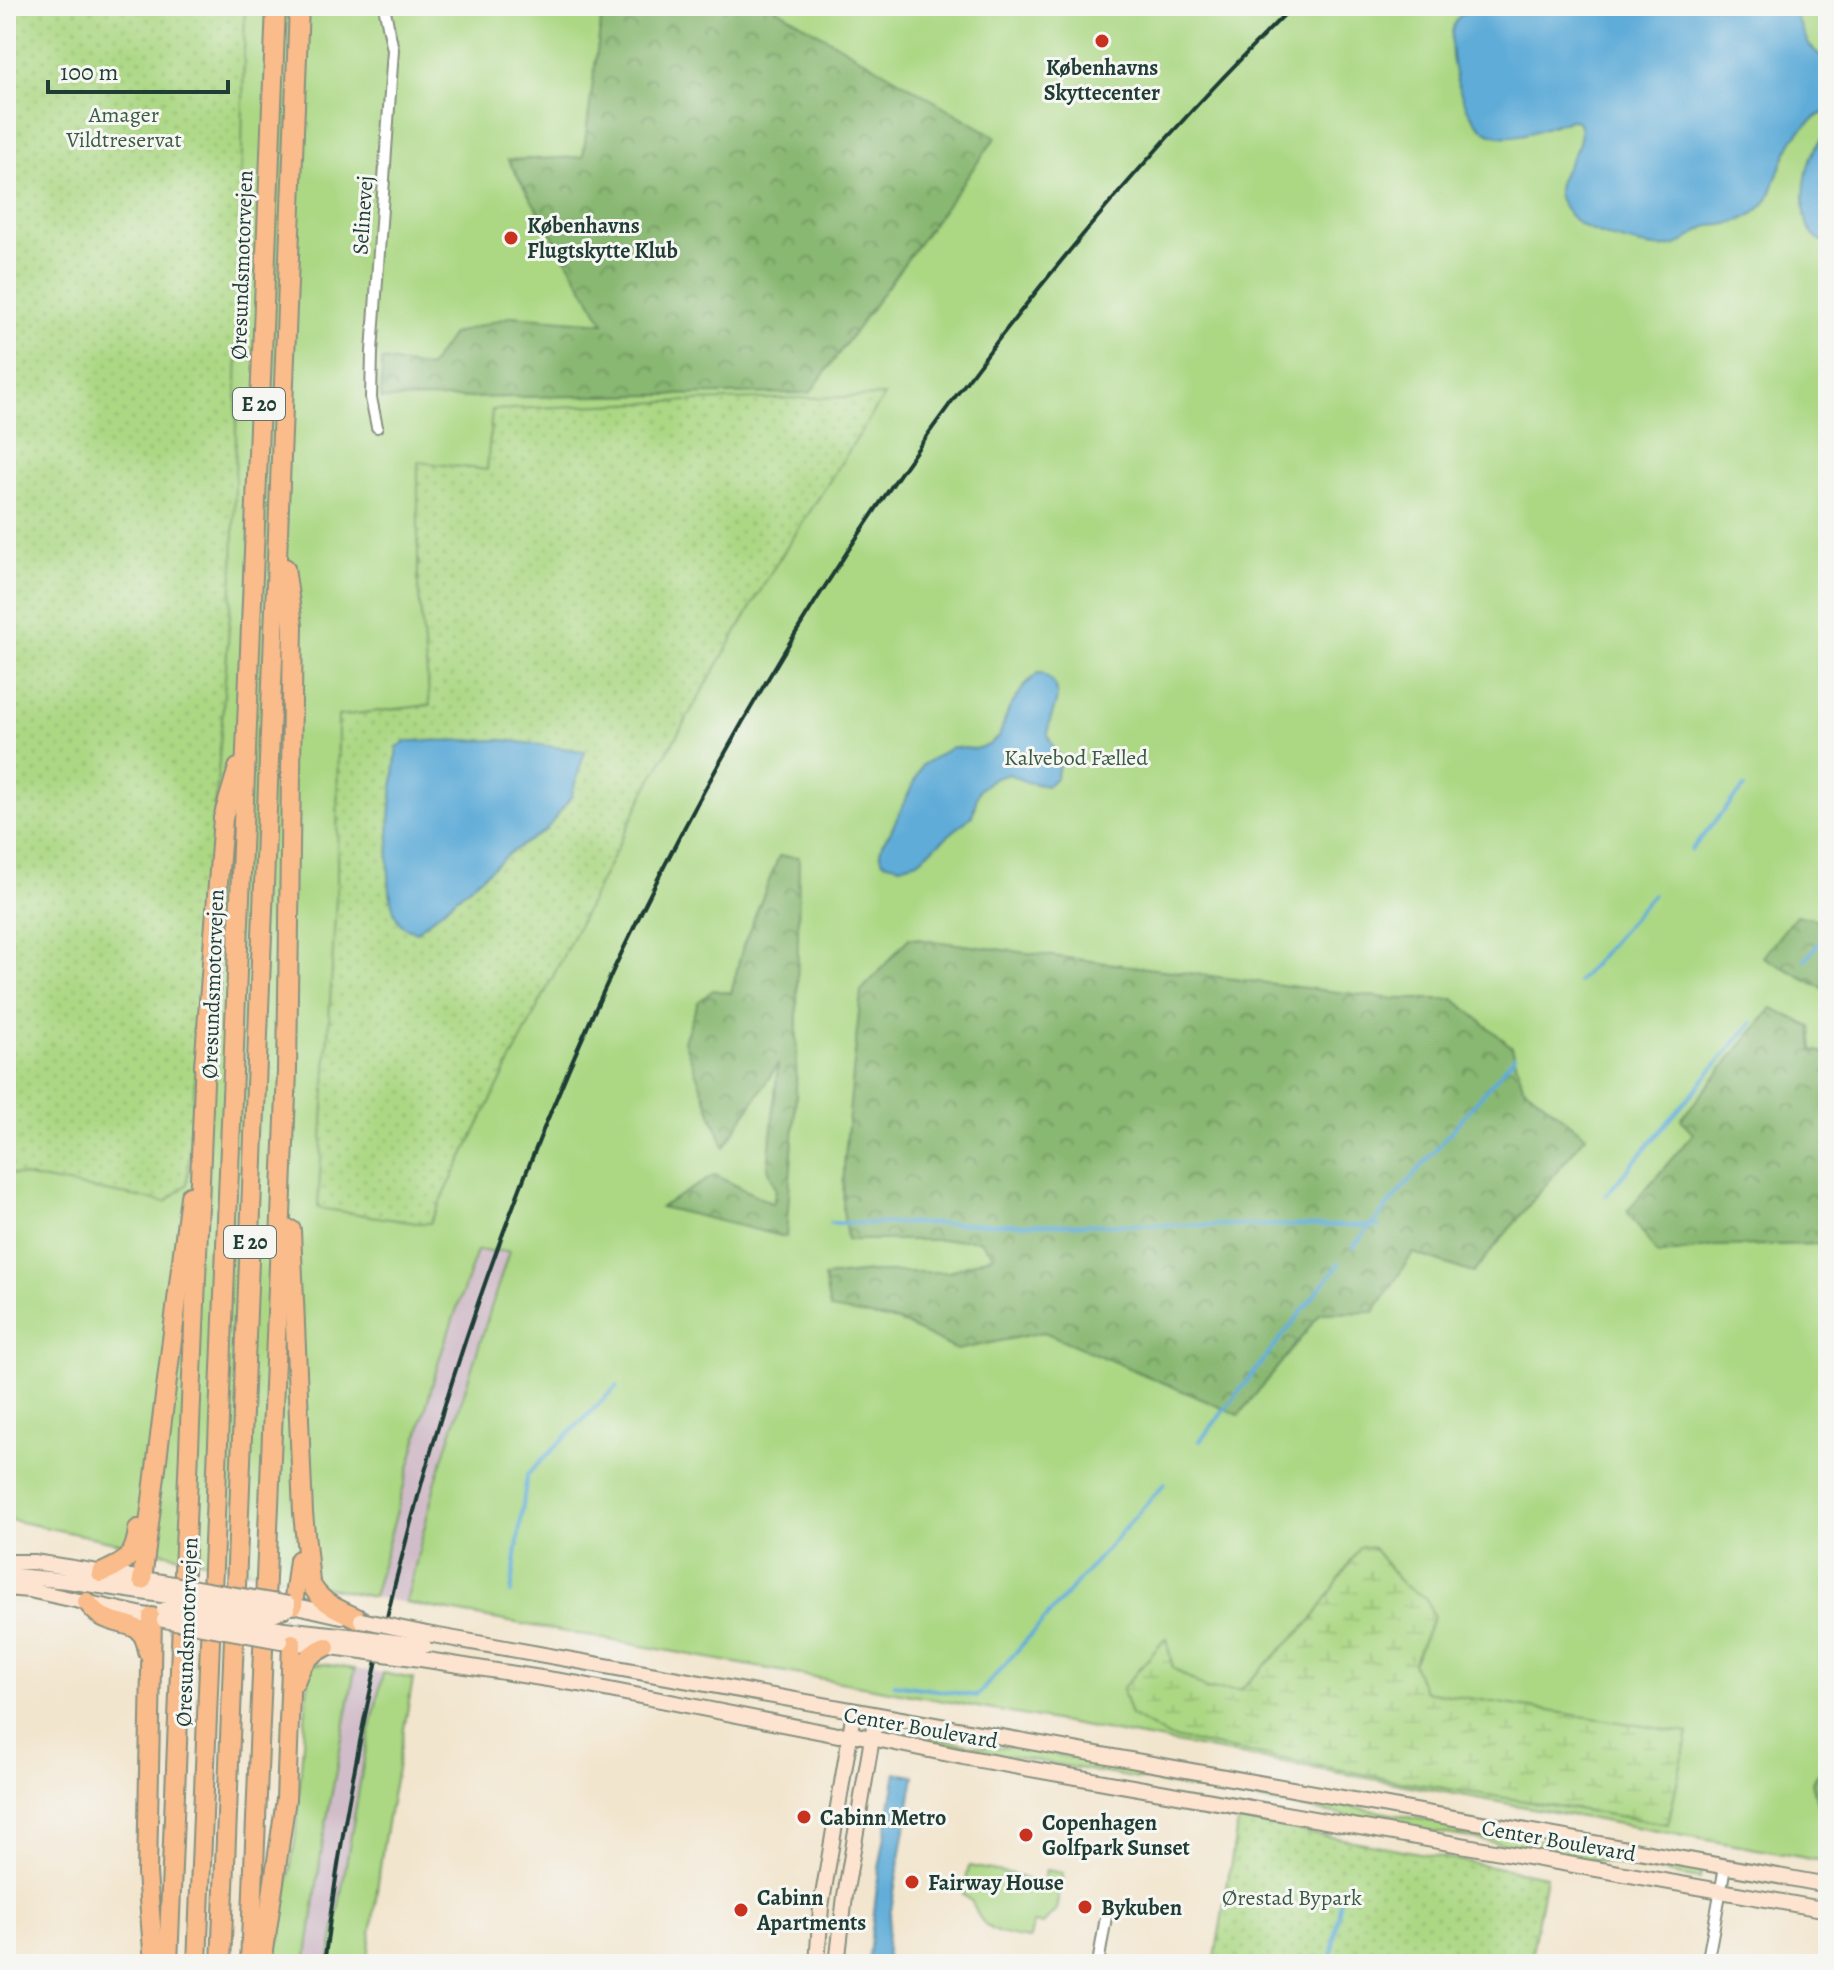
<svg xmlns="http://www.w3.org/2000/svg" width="1834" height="1970" viewBox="0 0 1834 1970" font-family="Alegreya,serif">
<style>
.industrial{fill:#d1bdc9}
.green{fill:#acd884;stroke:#668a5c;stroke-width:2}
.forest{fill:url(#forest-crowns);stroke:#547a53;stroke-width:2}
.wetland{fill:url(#wetland-marsh);stroke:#668a5c;stroke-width:2}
.park{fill:url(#park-dots);stroke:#668a5c;stroke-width:2}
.water{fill:#5eacd8;stroke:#3e7486;stroke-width:2}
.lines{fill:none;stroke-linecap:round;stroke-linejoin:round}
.stream{stroke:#5eacd8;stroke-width:4}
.street-casing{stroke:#889180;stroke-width:14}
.secondary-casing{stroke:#889180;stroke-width:18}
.highway-casing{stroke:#889180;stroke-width:22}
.street{stroke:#fff;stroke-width:10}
.secondary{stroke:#fde4d0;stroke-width:14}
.highway{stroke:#f9bc8a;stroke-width:18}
.rail{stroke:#1f3d34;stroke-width:4}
.secondary-bridge-casing{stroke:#889180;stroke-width:18;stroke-linecap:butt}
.secondary-bridge{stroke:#fde4d0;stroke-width:14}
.poi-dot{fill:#c8321e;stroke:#f6f6f2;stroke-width:3}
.labels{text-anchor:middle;stroke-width:6;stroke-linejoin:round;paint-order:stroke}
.shield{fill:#f6f6f2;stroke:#60746d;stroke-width:2}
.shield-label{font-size:20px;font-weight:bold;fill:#1f3d34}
.poi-label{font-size:22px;font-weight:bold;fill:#1f3d34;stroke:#f6f6f2;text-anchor:start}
.park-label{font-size:22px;fill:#3b5c44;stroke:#f6f6f2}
.street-label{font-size:22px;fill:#1f3d34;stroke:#f6f6f2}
</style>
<defs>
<pattern id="forest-crowns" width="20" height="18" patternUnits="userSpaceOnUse" patternTransform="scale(2)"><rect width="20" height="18" fill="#89b872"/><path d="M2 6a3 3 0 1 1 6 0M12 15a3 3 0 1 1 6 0" fill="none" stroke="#6f975e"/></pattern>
<pattern id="wetland-marsh" width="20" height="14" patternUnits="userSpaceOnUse" patternTransform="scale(2)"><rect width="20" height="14" fill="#acd884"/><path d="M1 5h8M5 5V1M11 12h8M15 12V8" fill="none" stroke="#94ba73"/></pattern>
<pattern id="park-dots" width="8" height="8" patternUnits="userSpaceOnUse" patternTransform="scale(2)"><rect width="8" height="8" fill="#acd884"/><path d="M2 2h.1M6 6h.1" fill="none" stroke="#94ba73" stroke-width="1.8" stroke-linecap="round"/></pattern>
</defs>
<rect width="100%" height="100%" fill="#f6f6f2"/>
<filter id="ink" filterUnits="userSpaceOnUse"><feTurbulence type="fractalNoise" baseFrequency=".0125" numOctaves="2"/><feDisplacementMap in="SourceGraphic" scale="16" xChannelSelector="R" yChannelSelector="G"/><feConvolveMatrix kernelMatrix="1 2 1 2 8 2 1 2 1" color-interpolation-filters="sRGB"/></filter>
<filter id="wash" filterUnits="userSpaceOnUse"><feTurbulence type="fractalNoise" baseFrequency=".006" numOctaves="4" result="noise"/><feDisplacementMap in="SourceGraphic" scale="32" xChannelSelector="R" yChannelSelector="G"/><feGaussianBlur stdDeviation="1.8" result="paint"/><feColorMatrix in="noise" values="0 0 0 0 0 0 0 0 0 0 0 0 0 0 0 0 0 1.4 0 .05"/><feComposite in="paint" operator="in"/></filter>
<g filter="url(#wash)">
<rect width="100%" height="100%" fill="#f2e5cd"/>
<g class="industrial">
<polygon points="477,1251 509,1251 435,1484 406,1603 373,1597 440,1357"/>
<polygon points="355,1669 383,1673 364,1759 329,1964 306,1964 323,1840"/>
</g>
<g class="green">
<polygon points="6,6 1828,6 1828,1862 406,1603 435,1484 509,1251 477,1251 440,1357 373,1597 6,1519"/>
<polygon points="323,1664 355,1669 323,1840 306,1964 275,1964 295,1840 309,1670 313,1665"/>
<polygon points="383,1673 413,1679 383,1846 367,1964 329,1964 364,1759"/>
<polygon points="898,1732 983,1747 1014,1747 1701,1869 1700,1879 897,1736"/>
<path d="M969,1866L1013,1874L1042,1886L1046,1870L1063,1873L1056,1910L1043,1924L1033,1923L1030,1939C1010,1936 989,1935 978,1915C973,1905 974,1901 963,1895Z"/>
</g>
<g class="forest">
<polygon points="603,6 772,6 996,137 810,393 381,399 382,360 429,368 452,334 512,316 604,323 508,160 583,157"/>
<polygon points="779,856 799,857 796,1096 786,1237 661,1207 715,1175 773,1204 776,1189 768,1168 778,1064 724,1147 684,1041 698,1002 713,990 731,993 743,946"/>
<polygon points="1796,915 1828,922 1828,991 1763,957"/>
<polygon points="909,938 1394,999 1454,999 1512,1047 1523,1086 1586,1136 1473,1273 1413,1253 1374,1312 1321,1313 1239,1415 1044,1332 957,1350 898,1321 830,1309 824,1277 870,1272 949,1272 994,1255 979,1240 847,1240 843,1210 844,1166 861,991"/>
<polygon points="1772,1008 1811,1027 1813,1050 1828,1054 1828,1244 1715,1246 1658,1255 1627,1211 1693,1134 1681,1119"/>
<polygon points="1828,1763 1828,1842 1812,1783 1824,1765"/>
</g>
<polygon class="wetland" points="1361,1546 1373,1548 1402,1584 1426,1598 1434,1617 1413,1663 1424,1691 1688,1733 1668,1824 1400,1781 1168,1737 1131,1715 1122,1689 1166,1638 1173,1668 1207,1689 1240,1690 1312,1620"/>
<g class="park">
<polygon points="6,6 245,6 233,574 187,1184 166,1202 6,1173"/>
<polygon points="884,396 773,569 650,782 430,1223 416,1223 318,1208 337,882 338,716 430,705 418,585 418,462 487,470 492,410 688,401"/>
<polygon points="1238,1820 1546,1876 1530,1964 1214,1964"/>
</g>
<g class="water">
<path d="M1473,6H1788L1795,14L1809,45L1828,63V110C1794,128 1788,148 1775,181C1772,189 1770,198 1765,203C1754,216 1738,223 1722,225C1716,226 1709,225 1704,228C1689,236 1687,244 1667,247C1649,250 1600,235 1584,227C1574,222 1564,210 1560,200C1548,176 1592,147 1578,121L1570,120C1547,126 1514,143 1491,134C1462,122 1443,49 1455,22C1458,15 1467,11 1473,6Z"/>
<path d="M1828,134V244C1796,237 1803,184 1810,160C1812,151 1821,140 1828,134Z"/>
<path d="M1038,673H1042C1073,691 1047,712 1048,734C1049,742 1056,751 1061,758L1056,778L1046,786L1026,782L1009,774L992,779L979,790L972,816L918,861L900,866L883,862L880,852L882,844L890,833L922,765L952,747L975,749L989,745L999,736L1009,709L1025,685Z"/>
<path d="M504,740L585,751L571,797L546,830L511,852L416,932C412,930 403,927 400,923C379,899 393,780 397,747L409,741Z"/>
<polygon points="896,1773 914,1776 888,1928 886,1964 868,1964 879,1869"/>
</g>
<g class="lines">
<g class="stream">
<polyline points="1691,850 1744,787"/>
<polyline points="1805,960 1828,932"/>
<polyline points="1578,982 1653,894"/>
<polyline points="1606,1195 1752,1023"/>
<polyline points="6,1197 9,1205 6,1222"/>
<polyline points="830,1223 1379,1226"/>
<polyline points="1353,1247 1515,1056"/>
<polyline points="1200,1441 1339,1264"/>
<polyline points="511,1593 527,1475 617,1386"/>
<polyline points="894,1684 977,1696 1165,1483"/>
<polyline points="1330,1964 1343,1887"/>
</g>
</g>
</g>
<g filter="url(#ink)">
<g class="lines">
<g class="street-casing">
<g id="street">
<polyline points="377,427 371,398 372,352 393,50 384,6"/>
<polyline points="1098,1964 1106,1917"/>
<polyline points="1707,1964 1725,1867"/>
</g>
</g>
<g class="secondary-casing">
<g id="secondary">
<polyline points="6,1562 34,1562 162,1582"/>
<polyline points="6,1575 67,1581 162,1595"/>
<polyline points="6,1588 29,1590 162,1619"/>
<polyline points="288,1604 341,1616"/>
<polyline points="284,1629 358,1637"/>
<polyline points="427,1634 1828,1885"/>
<polyline points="282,1641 355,1650"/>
<polyline points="421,1659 579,1684 838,1735 852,1734 963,1757 1828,1910"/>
<polyline points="817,1964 821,1907 854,1712"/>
<polyline points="837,1964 845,1896 876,1715"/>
</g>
</g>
<g class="highway-casing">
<g id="highway">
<polyline points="204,1067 223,818 238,768"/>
<path d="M291,1230L303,1513L310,1582C320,1604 341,1610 361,1620"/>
<path d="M101,1573C126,1562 135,1558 138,1529"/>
<polyline points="142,1580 190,1196"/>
<path d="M87,1602C91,1607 96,1613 101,1616C124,1629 143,1618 148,1652"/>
<polyline points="293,1605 299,1560"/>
<polyline points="152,1617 147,1873 154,1964"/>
<path d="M295,1682C302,1663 307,1655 326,1647"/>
<polyline points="168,1964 205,1058"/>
<polyline points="197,1964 276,6"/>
<polyline points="221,1964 299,6"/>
<polyline points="250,1964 287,1071 293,625 285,568"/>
<polyline points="262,1964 286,1799 292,1643"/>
</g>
</g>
<use href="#street" class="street"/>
<use href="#secondary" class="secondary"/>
<use href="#highway" class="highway"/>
<path class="rail" d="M324,1964C417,1224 764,531 1293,6"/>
<g class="secondary-bridge-casing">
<g id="secondary-bridge">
<polyline points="162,1582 288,1604"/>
<polyline points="162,1595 273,1614 287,1609"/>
<polyline points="164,1610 172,1609 284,1629"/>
<polyline points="164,1620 281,1641"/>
<polyline points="361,1620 427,1634"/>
<polyline points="358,1637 424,1646"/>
<polyline points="355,1650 421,1659"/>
</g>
</g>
<use href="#secondary-bridge" class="secondary-bridge"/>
</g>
</g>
<g class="poi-dot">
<circle cx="1102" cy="41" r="8"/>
<circle cx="511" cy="238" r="8"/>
<circle cx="804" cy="1817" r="8"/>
<circle cx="1026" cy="1835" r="8"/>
<circle cx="912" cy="1882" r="8"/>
<circle cx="1085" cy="1907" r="8"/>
<circle cx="741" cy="1910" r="8"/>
</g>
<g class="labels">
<g class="shield">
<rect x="233" y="388" width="52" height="32" rx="6"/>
<rect x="224" y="1226" width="52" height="32" rx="6"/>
</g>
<g class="shield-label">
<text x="259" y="411">E 20</text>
<text x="250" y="1249">E 20</text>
</g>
<g class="poi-label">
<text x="1102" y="75" text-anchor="middle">Københavns<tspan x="1102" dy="25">Skyttecenter</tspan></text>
<text x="527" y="233">Københavns<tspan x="527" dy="25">Flugtskytte Klub</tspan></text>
<text x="820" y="1825">Cabinn Metro</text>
<text x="1042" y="1830">Copenhagen<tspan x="1042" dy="25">Golfpark Sunset</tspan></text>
<text x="928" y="1890">Fairway House</text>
<text x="757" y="1905">Cabinn<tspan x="757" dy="25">Apartments</tspan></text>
<text x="1101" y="1915">Bykuben</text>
</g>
<g class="park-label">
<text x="124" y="122">Amager<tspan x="124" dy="25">Vildtreservat</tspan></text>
<text x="1076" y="765">Kalvebod Fælled</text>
<text x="1292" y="1905">Ørestad Bypark</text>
</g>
<g class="street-label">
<text transform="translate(362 215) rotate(-86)" y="8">Selinevej</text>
<text transform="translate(241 265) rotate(-88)" y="8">Øresundsmotorvejen</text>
<text transform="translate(212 984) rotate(-88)" y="8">Øresundsmotorvejen</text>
<text transform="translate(186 1632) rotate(-88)" y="8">Øresundsmotorvejen</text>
<text transform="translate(921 1727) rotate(10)" y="8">Center Boulevard</text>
<text transform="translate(1559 1840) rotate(10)" y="8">Center Boulevard</text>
</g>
</g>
<rect width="1834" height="1970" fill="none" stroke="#f6f6f2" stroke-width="32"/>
<path d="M48 80v12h180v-12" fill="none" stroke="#1f3d34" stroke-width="4"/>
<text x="60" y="80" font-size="24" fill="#1f3d34" stroke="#f6f6f2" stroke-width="6" paint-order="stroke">100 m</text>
</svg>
